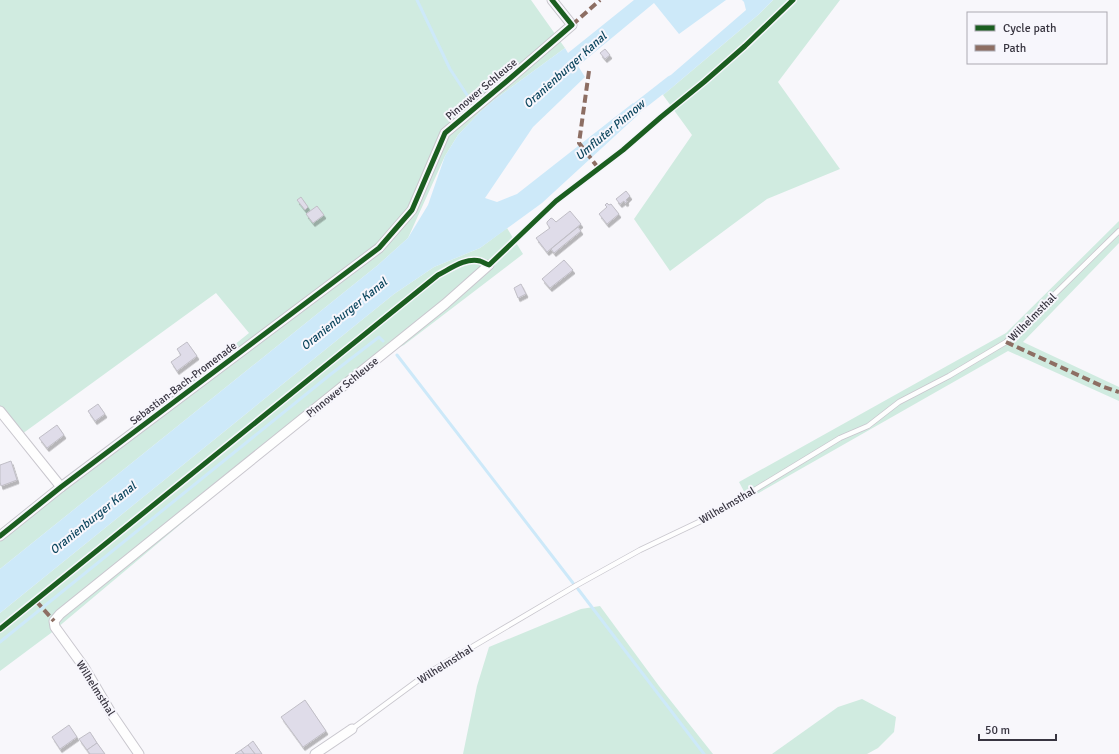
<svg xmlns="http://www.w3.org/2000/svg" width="1119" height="754" viewBox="0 0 1119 754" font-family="Signika,sans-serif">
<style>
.green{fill:#d0ebe0}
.water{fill:#cde9f9}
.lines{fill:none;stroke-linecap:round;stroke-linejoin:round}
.stream{stroke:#cde9f9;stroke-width:3}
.canal{stroke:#cde9f9;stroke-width:11}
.building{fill:#dfdce9;stroke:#c0bec6;filter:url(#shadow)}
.lane-casing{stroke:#c9c7ce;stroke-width:6}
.street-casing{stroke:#c9c7ce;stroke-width:11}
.lane{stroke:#fefefe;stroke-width:4.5}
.street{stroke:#fefefe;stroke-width:9}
.quiet{stroke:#8d6e63;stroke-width:4;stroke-dasharray:8 4;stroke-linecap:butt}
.cycleway-casing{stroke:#f7f6fc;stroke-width:8}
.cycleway{stroke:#1b5e20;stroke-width:5}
.labels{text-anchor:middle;stroke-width:4;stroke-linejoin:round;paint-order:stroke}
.street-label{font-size:11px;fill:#383540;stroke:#f7f6fc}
.water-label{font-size:12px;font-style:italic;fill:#0c465e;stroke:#f7f6fc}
</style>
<defs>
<filter id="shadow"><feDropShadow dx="2" dy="3.5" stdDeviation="0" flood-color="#0004"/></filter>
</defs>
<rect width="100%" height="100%" fill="#f8f7fb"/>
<g class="green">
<polygon points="0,0 531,0 565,48 494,100 480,112 458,135 445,156 408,238 378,265 0,569 0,534 249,333 216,293 22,434 0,408"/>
<polygon points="773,0 840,0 778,82 840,169 767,199 670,271 634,219 692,135 663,95 758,15"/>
<polygon points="1119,221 1119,243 1023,342 1119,387 1119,401 1008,351 748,499 739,482 1006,333"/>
<polygon points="507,228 523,254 404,345 381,356 51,633 0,671 0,613 394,294 434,267 480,248"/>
<polygon points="600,606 659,686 713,754 463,754 477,686 489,647 581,609"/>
<polygon points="862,699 896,717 894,732 878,748 867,754 772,754 838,707"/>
</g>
<g class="water">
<polygon points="634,0 726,0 679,34 654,3 578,66 585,77 533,127 485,198 497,202 517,194 633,103 640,113 542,203 480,248 434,267 394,294 0,613 0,569 378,265 408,238 428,205 445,156 458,135 480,112 494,100 565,48 568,53"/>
<polygon points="742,0 773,0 758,15 663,95 657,87 746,10 744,2"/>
</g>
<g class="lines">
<g class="stream">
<polyline points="417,0 450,69 471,101"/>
<polyline points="397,355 573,583"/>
<polyline points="578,589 704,754"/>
<polyline points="0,642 331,374 379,337 383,341"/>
</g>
<polyline class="canal" points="625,117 671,81"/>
</g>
<g class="building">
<polygon points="605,49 610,55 605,59 600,53"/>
<polygon points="626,191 630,196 626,200 627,202 625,203 624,201 620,204 616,199"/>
<polygon points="301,197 308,207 305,210 297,200"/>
<polygon points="607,203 609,205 611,204 619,214 607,224 599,214 607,207 605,205"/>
<polygon points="317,206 324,215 313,223 306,214"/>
<polygon points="570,211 581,224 547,252 536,238 550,228 547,224 547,222 551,218 553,219 556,222"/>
<polygon points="578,227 581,231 554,253 551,249"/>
<polygon points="564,260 573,270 550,288 542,279"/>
<polygon points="521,284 526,294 518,298 514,288"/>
<polygon points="187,342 197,356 177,371 171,362 181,355 177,349"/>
<polygon points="98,404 105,414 95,421 88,411"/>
<polygon points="57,425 64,435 47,448 39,438"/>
<polygon points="11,461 17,480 1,486 0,482 0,465"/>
<polygon points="305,700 326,731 303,747 281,717"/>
<polygon points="69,725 77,737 60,749 52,737"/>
<polygon points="90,732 97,743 87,750 79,739"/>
<polygon points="253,741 262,754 255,754 248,745"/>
<polygon points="97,743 105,754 90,754 87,750"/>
<polygon points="248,745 255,754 244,754 241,750"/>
<polygon points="241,750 244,754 235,754"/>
</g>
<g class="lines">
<g class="lane-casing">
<g id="lane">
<polyline points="489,265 556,201 623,150 661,117"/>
<polyline points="352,729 428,673 577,585 640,550 701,521 743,497 840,438 868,426 899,402 949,376 1006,342 1119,231"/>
</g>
</g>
<g class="street-casing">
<g id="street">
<polyline points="0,411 61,487"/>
<polyline points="0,536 61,487 379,248 412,210 445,133 507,81 572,25 552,0"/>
<polyline points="139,754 113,716 84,667 55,627 54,621 60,614 445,304 489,265"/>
<polyline points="315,754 352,729"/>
</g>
</g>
<use href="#lane" class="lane"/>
<use href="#street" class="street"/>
<g class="quiet">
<polyline points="572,25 600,0"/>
<polyline points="589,71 579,143 599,169"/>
<polyline points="1006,342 1104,387 1119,392"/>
<polyline points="36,601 54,621"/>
</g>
<g class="cycleway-casing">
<g id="cycleway">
<polyline points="0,536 61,487 379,248 412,210 445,133 507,81 572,25 552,0"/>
<path d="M0,629L438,275C450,269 466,257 480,261C483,262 486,264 489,265L556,201L623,150L661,117L704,82L745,46L793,0"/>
</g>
</g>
<use href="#cycleway" class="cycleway"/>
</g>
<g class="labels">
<g class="street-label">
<text transform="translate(481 89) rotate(-40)" y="4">Pinnower Schleuse</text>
<text transform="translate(1032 317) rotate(-45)" y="4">Wilhelmsthal</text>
<text transform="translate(183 383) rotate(-37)" y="4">Sebastian-Bach-Promenade</text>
<text transform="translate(342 387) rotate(-39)" y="4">Pinnower Schleuse</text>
<text transform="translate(727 505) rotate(-30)" y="4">Wilhelmsthal</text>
<text transform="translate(445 664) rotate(-32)" y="4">Wilhelmsthal</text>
<text transform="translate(96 688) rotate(58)" y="4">Wilhelmsthal</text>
</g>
<g class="water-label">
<text transform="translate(565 70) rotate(-42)" y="4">Oranienburger Kanal</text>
<text transform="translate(610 130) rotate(-40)" y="4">Umfluter Pinnow</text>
<text transform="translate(344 314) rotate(-39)" y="4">Oranienburger Kanal</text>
<text transform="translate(93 518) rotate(-39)" y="4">Oranienburger Kanal</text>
</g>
</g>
<rect x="967" y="12" width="140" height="52" fill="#f7f6fc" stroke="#aba9b1"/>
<rect x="975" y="25" width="20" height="6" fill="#1b5e20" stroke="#aba9b1"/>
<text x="1003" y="32" font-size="12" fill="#383540">Cycle path</text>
<rect x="975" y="45" width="20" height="6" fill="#8d6e63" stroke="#aba9b1"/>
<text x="1003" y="52" font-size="12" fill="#383540">Path</text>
<path d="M979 734v6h77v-6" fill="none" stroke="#383540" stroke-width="2"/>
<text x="985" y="734" font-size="12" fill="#383540" stroke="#f7f6fc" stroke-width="3" paint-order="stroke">50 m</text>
</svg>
